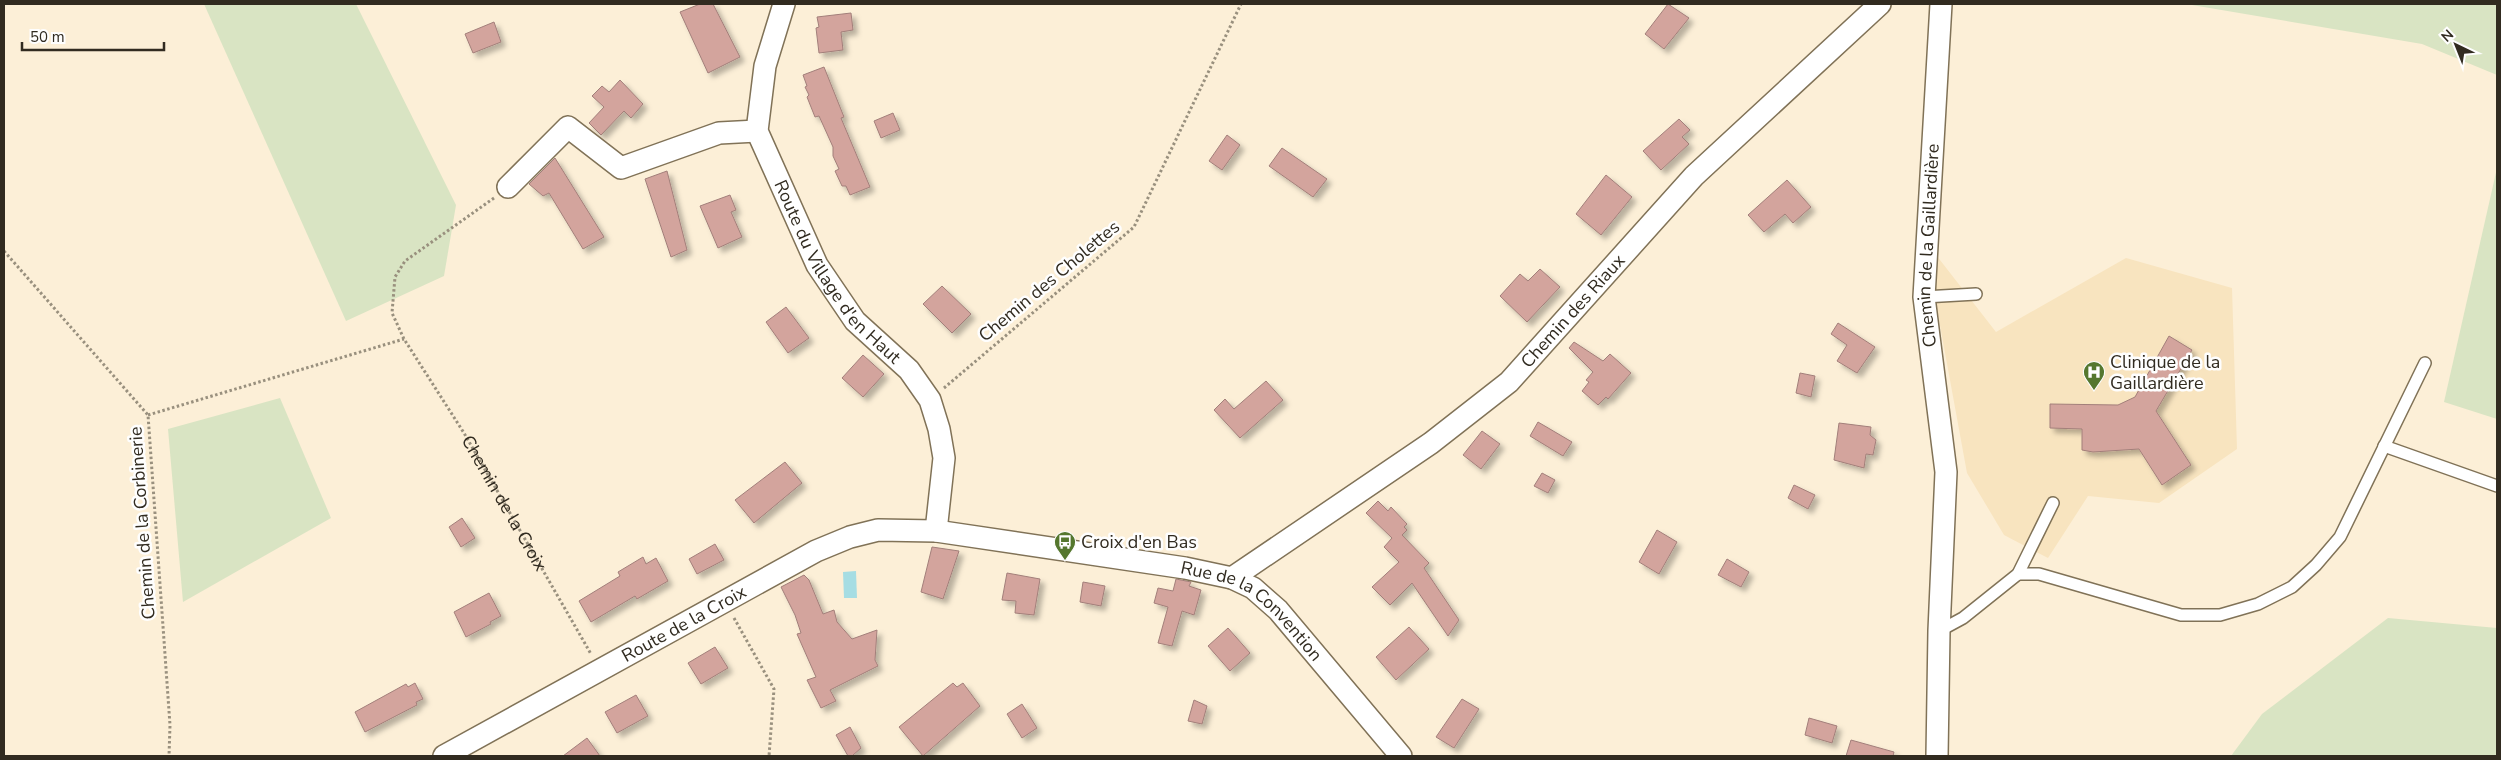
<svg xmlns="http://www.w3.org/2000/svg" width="2501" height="760" viewBox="0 0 2501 760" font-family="'Nunito Sans',sans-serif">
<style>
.built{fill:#f8e4bf}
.green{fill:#d9e4c3}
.water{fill:#a6dde3}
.building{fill:#d3a49d;stroke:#a27f7a;filter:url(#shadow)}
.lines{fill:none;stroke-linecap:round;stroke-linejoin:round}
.service-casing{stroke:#807257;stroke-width:14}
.minor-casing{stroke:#807257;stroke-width:24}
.path{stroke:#99907e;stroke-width:3;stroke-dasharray:2.5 2.5;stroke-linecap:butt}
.service{stroke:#fff;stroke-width:11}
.minor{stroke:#fff;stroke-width:21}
.labels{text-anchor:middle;stroke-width:5;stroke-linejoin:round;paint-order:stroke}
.street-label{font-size:18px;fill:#312b20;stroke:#fefefe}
.poi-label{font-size:18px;fill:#312b20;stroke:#fefefe;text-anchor:start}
</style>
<defs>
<filter id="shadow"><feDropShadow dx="4.5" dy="4.5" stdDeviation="2.5" flood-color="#0004"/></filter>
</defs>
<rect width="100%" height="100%" fill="#fcefd7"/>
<polygon class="built" points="1933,251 1996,332 2126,258 2232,288 2237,449 2159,503 2088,496 2048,558 2004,535 1967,473 1937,309"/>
<g class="green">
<polygon points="204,4 356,4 456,205 444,276 346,321"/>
<polygon points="2186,4 2497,4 2497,75 2422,44"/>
<polygon points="2497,168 2497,419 2444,402"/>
<polygon points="280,398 331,518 183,602 168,429"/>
<polygon points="2388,618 2497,628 2497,756 2231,756 2262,714"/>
</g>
<polygon class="water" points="856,571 857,598 844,598 843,572"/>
<g class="building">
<polygon points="700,4 713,4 740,57 708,73 680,12"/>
<polygon points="1668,4 1689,18 1664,49 1645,34"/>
<polygon points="851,13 853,30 841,32 843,50 819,53 816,28 819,27 817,17"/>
<polygon points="494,22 501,42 473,53 465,34"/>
<polygon points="824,67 844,117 841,118 870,187 850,195 846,186 842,186 835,171 839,169 833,156 833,147 819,116 815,117 807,97 809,95 805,87 807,86 803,75"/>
<polygon points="620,80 643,104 631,118 624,111 601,135 589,123 604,107 592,96 602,86 609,92"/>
<polygon points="893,113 900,130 881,138 874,121"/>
<polygon points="1679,119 1690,130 1682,137 1689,144 1661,170 1643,151"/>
<polygon points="1227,135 1240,145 1222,170 1209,161"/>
<polygon points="1282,148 1327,179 1313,197 1269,166"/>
<polygon points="555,158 604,237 583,249 549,193 543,196 529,184"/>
<polygon points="667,171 687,250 671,257 645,179"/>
<polygon points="1606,175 1632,197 1601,235 1576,214"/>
<polygon points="1787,180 1811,207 1793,223 1785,214 1764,232 1748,215"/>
<polygon points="730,195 736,210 731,212 742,237 718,248 700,206"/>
<polygon points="1540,269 1560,287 1527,322 1500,296 1520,274 1528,281"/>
<polygon points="942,286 971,314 952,333 923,304"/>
<polygon points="786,307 809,338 788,353 766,322"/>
<polygon points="1838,323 1875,347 1857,373 1837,361 1847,345 1831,334"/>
<polygon points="2169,336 2192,350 2156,411 2191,465 2162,485 2139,449 2093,452 2082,450 2082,429 2050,428 2050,404 2118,405 2135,397"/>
<polygon points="1574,342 1603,361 1610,354 1631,373 1608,399 1606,397 1598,405 1582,391 1589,382 1586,380 1593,372 1569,348"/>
<polygon points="863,355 884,374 863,397 842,378"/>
<polygon points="1800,373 1815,376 1811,397 1796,393"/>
<polygon points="1266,381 1283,400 1240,438 1214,410 1225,399 1234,409"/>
<polygon points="1538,422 1572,442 1563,456 1530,436"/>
<polygon points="1839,423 1871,427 1870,435 1876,440 1873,455 1866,454 1864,468 1834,460"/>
<polygon points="1482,431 1500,444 1481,469 1463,455"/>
<polygon points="785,462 802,483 754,523 735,500"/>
<polygon points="1542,473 1555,480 1548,493 1534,486"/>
<polygon points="1794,485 1815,495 1808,509 1788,498"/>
<polygon points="1378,501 1388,511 1391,507 1407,524 1404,527 1407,530 1402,535 1429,563 1424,568 1459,620 1448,636 1412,583 1390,605 1372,587 1399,562 1384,547 1392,538 1366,513"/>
<polygon points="462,518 475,538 461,547 449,527"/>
<polygon points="1657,530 1677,542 1659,574 1639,562"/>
<polygon points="715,544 724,560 697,574 689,559"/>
<polygon points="932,547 959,551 943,599 921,592"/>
<polygon points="643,557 646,564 656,558 668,581 637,599 635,596 591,622 579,601 620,576 618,572"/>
<polygon points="1727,559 1749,572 1741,587 1718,575"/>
<polygon points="1007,573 1040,579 1034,615 1015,613 1016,601 1002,600"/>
<polygon points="804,575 809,580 823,614 834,610 837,622 852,639 877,630 875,660 878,666 830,690 836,701 821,708 807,680 816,677 797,634 801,633 795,615 781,587"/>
<polygon points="1176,579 1191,582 1189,586 1201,590 1194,615 1182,611 1172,646 1158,643 1168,607 1154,603 1158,588 1173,591"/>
<polygon points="1083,582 1105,586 1101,606 1080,602"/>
<polygon points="489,593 501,616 490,622 491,624 466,637 454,612"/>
<polygon points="1409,627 1429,649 1396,680 1376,657"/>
<polygon points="1228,628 1250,653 1230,671 1208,646"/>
<polygon points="715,647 728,668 701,684 688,663"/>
<polygon points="415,683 423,699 416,702 417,705 365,732 355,712 406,684 408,687"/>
<polygon points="953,683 957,687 963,683 980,706 923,756 899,727"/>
<polygon points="636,695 648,716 617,733 605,712"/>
<polygon points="1462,699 1479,709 1454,748 1436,737"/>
<polygon points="1194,700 1207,706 1202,724 1188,721"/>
<polygon points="1022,704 1037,728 1022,738 1007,714"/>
<polygon points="1809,718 1837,726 1832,743 1805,735"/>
<polygon points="850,727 861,748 852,756 848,756 836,735"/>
<polygon points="587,738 600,756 563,756"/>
<polygon points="1851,740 1894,752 1893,756 1846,756"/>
</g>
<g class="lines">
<g class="service-casing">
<g id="service">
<polyline points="1924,297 1976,294"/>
<polyline points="2384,446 2497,486"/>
<polyline points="2018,574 2039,574 2181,615 2220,615 2258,604 2292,587 2316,565 2340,537 2425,363"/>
<polyline points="1939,631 1963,618 2018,574 2053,503"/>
</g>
</g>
<g class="minor-casing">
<g id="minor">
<path id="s2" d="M784,4L765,66L757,131L817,265L855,321L909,370L930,400L939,429L944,458L936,531"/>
<polyline points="508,187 568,127 621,168 719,133 757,131"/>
<path id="s3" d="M1232,578L1431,443L1509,382L1694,176L1880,4"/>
<path id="s4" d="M444,756L816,551L850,537L878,530L936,531L1185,568L1232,578L1253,588L1278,610L1401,756"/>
<path id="s5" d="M1937,756L1939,631L1946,472L1924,297L1941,4"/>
</g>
</g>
<g class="path">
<path id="s1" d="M494,198L405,261L395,277L392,313L404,339L464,433L591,654"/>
<polyline points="4,251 148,415 170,725 169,756"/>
<polyline points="944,388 1134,227 1241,4"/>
<polyline points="148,415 404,339"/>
<polyline points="734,618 774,689 769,756"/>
</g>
<use href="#service" class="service"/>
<use href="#minor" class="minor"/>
</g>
<defs>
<g id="hospital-pin" transform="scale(1.125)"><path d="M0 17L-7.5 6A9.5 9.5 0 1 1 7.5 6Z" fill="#55772e" stroke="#fefefe"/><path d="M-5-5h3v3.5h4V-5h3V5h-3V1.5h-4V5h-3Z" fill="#fff"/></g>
<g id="bus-pin" transform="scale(1.125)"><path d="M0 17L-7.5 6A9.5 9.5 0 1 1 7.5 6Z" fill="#55772e" stroke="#fefefe"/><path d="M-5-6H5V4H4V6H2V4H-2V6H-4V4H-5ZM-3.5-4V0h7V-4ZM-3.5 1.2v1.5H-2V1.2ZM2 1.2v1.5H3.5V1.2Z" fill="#fff"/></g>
</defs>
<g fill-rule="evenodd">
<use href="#hospital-pin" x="2094" y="372"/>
<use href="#bus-pin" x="1065" y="542"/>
</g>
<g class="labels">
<g class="street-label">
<text dy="6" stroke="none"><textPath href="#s5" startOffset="512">Chemin de la Gaillardière</textPath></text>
<text dy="6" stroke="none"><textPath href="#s2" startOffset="294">Route du Village d'en Haut</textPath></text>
<text transform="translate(1049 281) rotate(-40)" y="6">Chemin des Cholettes</text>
<text dy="6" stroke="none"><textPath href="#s3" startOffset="435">Chemin des Riaux</textPath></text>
<text dy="6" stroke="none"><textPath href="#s1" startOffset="385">Chemin de la Croix</textPath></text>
<text transform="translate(142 523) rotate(-94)" y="6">Chemin de la Corbinerie</text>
<text dy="6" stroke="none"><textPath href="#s4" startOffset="882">Rue de la Convention</textPath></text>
<text dy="6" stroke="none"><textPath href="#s4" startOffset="274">Route de la Croix</textPath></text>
</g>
<g class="poi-label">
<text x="2110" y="368">Clinique de la<tspan x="2110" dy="21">Gaillardière</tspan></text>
<text x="1081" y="548">Croix d'en Bas</text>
</g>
</g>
<rect width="2501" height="760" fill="none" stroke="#312b20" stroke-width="10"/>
<g transform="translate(2456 45) rotate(317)" stroke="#fefefe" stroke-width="4" paint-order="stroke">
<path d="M0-4L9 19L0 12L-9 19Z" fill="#312b20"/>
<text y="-8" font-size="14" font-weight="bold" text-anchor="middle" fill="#312b20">N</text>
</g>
<path d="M22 42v8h142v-8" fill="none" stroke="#312b20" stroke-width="2.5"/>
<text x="30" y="42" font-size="15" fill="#312b20" stroke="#fefefe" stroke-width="4" paint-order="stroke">50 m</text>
</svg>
